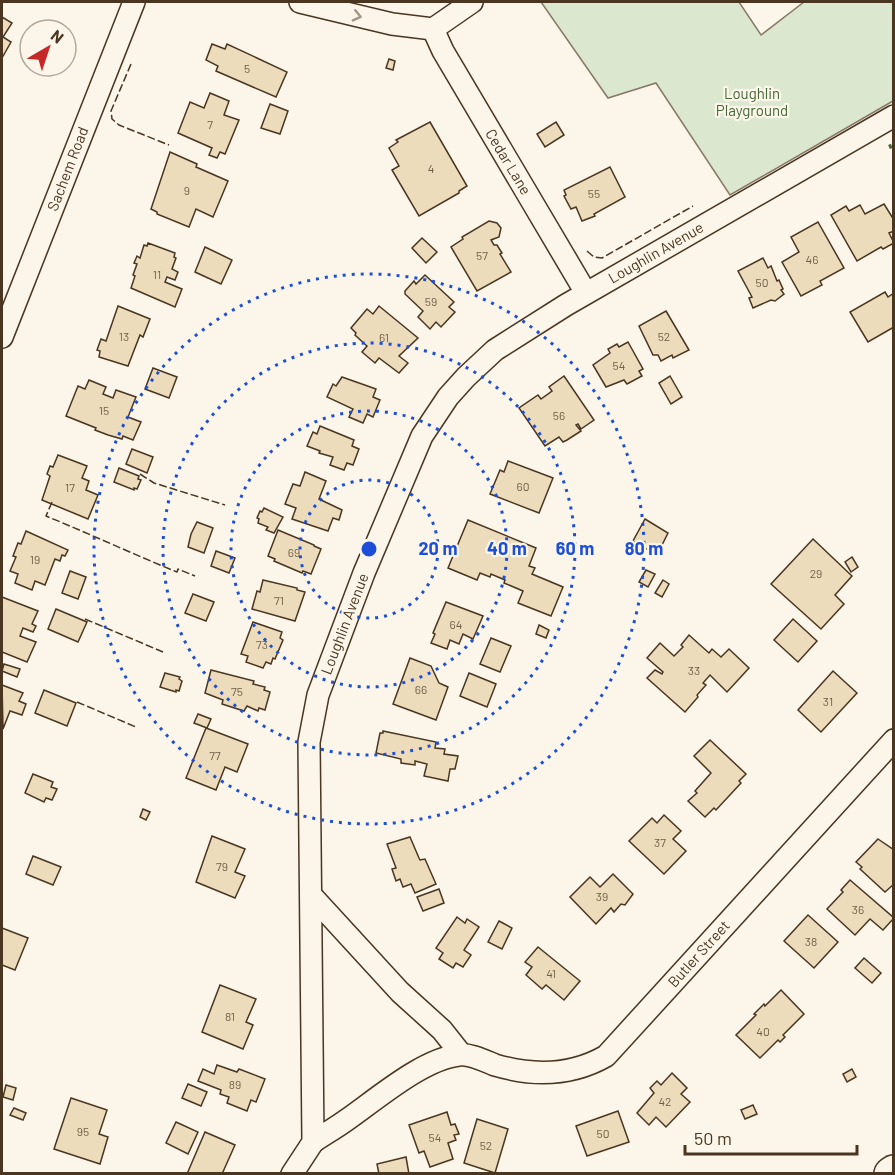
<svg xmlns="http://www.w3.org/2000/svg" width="895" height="1175" viewBox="0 0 895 1175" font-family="Barlow,sans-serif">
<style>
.green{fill:#dce7d0;stroke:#887966;stroke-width:1.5}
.building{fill:#ecdcbc;stroke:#4a3520;stroke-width:1.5}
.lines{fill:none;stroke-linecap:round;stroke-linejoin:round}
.minor-casing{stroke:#4a3520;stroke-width:24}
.motorway-casing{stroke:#4a3520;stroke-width:36}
.minor{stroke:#fbf6e9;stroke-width:21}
.motorway{stroke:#fbf6e9;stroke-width:33}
.hedge{stroke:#436837;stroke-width:4.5;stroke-dasharray:3 4.5;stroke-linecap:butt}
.fence{stroke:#4a3520;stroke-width:1.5;stroke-dasharray:8 3;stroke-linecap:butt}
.oneway{stroke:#a29684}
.ring{fill:none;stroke:#1d4ed8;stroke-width:3;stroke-dasharray:3 6}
.labels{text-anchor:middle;stroke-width:4.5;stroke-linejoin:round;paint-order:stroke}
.number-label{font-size:12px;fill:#725f47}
.park-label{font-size:15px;fill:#436837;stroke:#fbf6e9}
.street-label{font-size:15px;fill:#4a3520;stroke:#fbf6e9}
.centre{fill:#1d4ed8;stroke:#fbf6e9;stroke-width:3}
.ring-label{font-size:18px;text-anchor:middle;font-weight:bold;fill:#1d4ed8;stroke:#fbf6e9;stroke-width:4.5;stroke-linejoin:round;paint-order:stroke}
</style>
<rect width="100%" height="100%" fill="#fbf6e9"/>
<polygon class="green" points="541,2 739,2 761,35 804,2 893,2 893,101 730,195 656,83 608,98"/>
<g class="building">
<polygon points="2,17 12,23 3,37 11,42 2,58"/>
<polygon points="212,44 225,49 227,44 287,72 276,97 216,71 218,66 206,60"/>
<polygon points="389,59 395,61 393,70 386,68"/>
<polygon points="210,93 229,101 224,115 239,120 225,154 220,152 217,158 209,155 212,148 178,133 190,102 204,108"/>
<polygon points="270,104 288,111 280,134 261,128"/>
<polygon points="430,122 467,186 459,191 459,193 419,216 392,170 399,166 389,148 398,142 396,140"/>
<polygon points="556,122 564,135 545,147 537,134"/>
<polygon points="170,152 197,164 196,167 228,181 213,217 196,209 189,227 157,214 157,212 151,209"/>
<polygon points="610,167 625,197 594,214 595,216 582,221 576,207 571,209 564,196 566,195 564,190"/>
<polygon points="884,204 894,220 894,231 889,233 894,243 883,249 881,247 857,261 831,215 846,206 849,211 860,205 865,214"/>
<polygon points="489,221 497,223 501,228 499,237 491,240 494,245 497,245 502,253 500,254 511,272 477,291 451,247 463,239 462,237"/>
<polygon points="818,222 844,268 820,281 822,285 801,296 782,262 799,252 791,237"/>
<polygon points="422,238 437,252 426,263 412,248"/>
<polygon points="148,243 175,253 174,257 176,258 172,269 178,272 175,280 167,277 165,282 182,289 175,307 131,288 135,276 133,275 137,264 134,263 137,256 140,258 144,245 147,246"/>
<polygon points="205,247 232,260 221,284 195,272"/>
<polygon points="763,258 768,268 771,266 777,281 779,280 783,289 781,290 784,294 775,301 771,300 753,308 749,298 752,297 738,271"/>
<polygon points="425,275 454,302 449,307 455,312 441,327 436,322 430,329 418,317 423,311 405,294 405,291 414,281 416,284"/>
<polygon points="885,292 888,297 894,293 894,327 868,342 850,312"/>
<polygon points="118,306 150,319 143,337 140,335 128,366 99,357 100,351 97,350 101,339 106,341"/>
<polygon points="379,306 418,338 399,356 408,363 399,373 379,358 375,363 362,352 367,346 355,335 356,333 351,328 367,309 373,314"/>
<polygon points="666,311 689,350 673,358 672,355 661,361 658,355 653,355 639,326"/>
<polygon points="628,342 643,369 639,371 642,376 627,384 624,380 606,387 593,365 610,353 608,349 617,344 619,347"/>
<polygon points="153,368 177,377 169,398 145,389"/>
<polygon points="564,376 594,420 581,429 578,424 576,425 581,431 567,440 563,442 559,437 545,446 519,408 538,395 541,399 552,391 549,387"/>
<polygon points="670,376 682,397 671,404 659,383"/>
<polygon points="342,377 376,389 373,397 380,400 373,417 367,414 363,423 349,417 353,409 327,397 333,384 336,386"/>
<polygon points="89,380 106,387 103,394 113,398 116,390 136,397 128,417 141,422 133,440 123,436 122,439 108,435 95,430 96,428 66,416 78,386 85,389"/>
<polygon points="320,426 354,440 352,446 359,449 353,465 347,463 344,470 330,465 333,457 319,453 320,451 307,446 313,432 317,434"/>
<polygon points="132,449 153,457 147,473 126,464"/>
<polygon points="58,455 87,466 82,478 89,481 86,490 98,495 88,519 42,500 50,476 47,474 50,466 53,467"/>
<polygon points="508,461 553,478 539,513 490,494 500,470 504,472"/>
<polygon points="119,468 139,476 138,479 141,480 137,489 134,488 134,490 114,482"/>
<polygon points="305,472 326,481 319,499 342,510 339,520 333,518 328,531 292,519 296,508 285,504 293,484 300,486"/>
<polygon points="264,508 283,517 274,533 266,530 268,527 258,523 259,519 257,518 260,511 262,512"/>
<polygon points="645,519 668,533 657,555 633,541"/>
<polygon points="468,520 536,548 529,566 535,568 532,574 563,587 551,616 518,603 523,591 504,583 505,580 491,574 490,577 480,573 477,580 448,568"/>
<polygon points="197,522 213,528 204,553 188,547 191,534"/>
<polygon points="278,530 314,545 314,546 321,549 311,574 303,571 302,573 274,561 275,559 268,556"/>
<polygon points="26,531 68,550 65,556 62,555 60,561 55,559 45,585 35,581 32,590 15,583 18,574 10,571 16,557 13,556 18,543 21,544"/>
<polygon points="813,539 852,576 835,595 844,604 821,629 771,584"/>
<polygon points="216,551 235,558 229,573 211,566"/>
<polygon points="852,557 858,567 851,572 845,562"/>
<polygon points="646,570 655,574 648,587 639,582"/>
<polygon points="70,571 86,577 78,599 62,593"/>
<polygon points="263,580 297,588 297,590 305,592 295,621 252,609 257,591 260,592"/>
<polygon points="663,580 669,584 662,597 655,593"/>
<polygon points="193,594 214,602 206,621 185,613"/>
<polygon points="2,597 38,611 32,624 36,626 33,632 23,628 20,636 36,642 27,662 2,652"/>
<polygon points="446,602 483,616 473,639 463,634 459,644 450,640 447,649 431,643 435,634 433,633"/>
<polygon points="56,609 87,622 78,642 48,629"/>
<polygon points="793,619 817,641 798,662 774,640"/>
<polygon points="253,622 282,632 280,638 283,640 275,659 273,658 271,664 266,662 263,668 246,662 248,656 241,654"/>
<polygon points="539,625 549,630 546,638 536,634"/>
<polygon points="689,635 709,653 712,649 721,657 729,649 749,668 727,692 710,675 703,683 706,685 697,695 698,697 685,712 647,678 655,670 662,674 663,672 647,658 660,643 674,656 683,647 681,645"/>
<polygon points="491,638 511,646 500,672 480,664"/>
<polygon points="410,658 431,666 439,683 448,687 436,720 393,704"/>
<polygon points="4,664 20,669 17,677 2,671"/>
<polygon points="211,670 254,681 253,684 265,687 264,690 270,692 265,710 259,708 258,711 247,706 244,711 222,704 223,700 205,693"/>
<polygon points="833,671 857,693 821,732 798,710"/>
<polygon points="165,673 180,677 179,679 182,681 179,691 176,690 176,692 160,687"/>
<polygon points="469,673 496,684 487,707 460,696"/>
<polygon points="2,685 23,693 19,701 26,704 22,715 10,711 3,729"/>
<polygon points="44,690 76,703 67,726 35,713"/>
<polygon points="198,714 211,719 207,728 194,723"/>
<polygon points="206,728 248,744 237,772 225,767 216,790 186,778"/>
<polygon points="383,731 436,742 435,748 445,749 444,754 458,756 455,769 450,769 448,781 424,776 427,764 415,761 415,765 401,763 401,759 376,753 380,733 383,733"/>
<polygon points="710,740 746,774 739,781 741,783 716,810 714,808 705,817 688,801 697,793 695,791 711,773 694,756"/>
<polygon points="33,774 53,782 51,787 57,789 52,800 46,798 44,802 25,793"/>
<polygon points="143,809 150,812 146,820 140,817"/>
<polygon points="664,815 681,831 673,839 686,851 664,874 629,841 652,818 657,823"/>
<polygon points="212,836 245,849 235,872 245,876 235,898 196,882"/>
<polygon points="410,837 419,858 420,860 425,859 436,884 415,893 411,884 403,887 400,879 396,881 392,869 396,868 387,844"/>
<polygon points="878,839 894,850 894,884 885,892 860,869 862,867 856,862"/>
<polygon points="33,856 61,867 53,885 26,874"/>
<polygon points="613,874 633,894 625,905 621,904 614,912 611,908 596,924 570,897 590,877 600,887"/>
<polygon points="850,880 894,918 883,930 870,919 855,935 827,909 843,892 841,890"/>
<polygon points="439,889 444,903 423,911 417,897"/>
<polygon points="808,915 838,942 814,968 784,941"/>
<polygon points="457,917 465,923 467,919 479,927 464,950 471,955 463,967 456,963 453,968 439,959 443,953 436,948"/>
<polygon points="499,921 512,928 502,949 488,942"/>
<polygon points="2,928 28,938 15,970 2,965"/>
<polygon points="538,947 580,981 564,1000 546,985 542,989 526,975 532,967 525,962"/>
<polygon points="864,958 881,973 872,983 855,968"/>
<polygon points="220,985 256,999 246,1022 253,1025 243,1049 202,1032"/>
<polygon points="781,990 804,1014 783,1035 785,1037 780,1042 778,1040 760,1058 736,1035 756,1015 754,1014 764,1004 765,1006"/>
<polygon points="217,1065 237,1072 239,1069 265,1079 256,1102 251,1100 247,1111 227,1103 229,1097 220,1094 221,1090 198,1081 203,1069 214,1074"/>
<polygon points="852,1069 856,1077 847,1082 843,1074"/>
<polygon points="672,1073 687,1088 681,1094 690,1102 666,1127 656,1117 649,1125 637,1113 654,1093 650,1088 657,1081 661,1085"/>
<polygon points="188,1084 207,1092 201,1106 182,1098"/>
<polygon points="6,1085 16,1088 13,1100 3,1097"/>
<polygon points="71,1098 107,1110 99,1134 108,1137 100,1164 54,1149"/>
<polygon points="753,1105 757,1114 745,1119 741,1110"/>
<polygon points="14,1108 26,1113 23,1120 10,1115"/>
<polygon points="618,1111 629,1142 587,1156 576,1126"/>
<polygon points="447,1112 451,1125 455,1124 459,1134 454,1135 456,1140 448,1143 453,1159 430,1167 424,1151 419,1153 409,1125"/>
<polygon points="477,1119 508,1129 495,1173 464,1163"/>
<polygon points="176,1122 198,1132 188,1154 166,1143"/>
<polygon points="205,1132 235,1145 222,1174 187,1174"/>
<polygon points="406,1157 409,1174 379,1174 377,1164"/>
</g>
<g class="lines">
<g class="minor-casing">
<g id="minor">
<polyline points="300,2 392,24 433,29 472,2"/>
<polyline points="433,29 443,51 586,293"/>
<polyline points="2,337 134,2"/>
<polyline points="311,895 400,992 442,1030 461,1054"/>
<path d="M313,1142C325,1134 337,1127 348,1119C378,1098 423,1059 459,1055C469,1053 485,1061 495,1065C532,1076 571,1076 606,1056L894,740"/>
<polyline points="292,1174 313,1142 309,742 318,695 364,573 422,436 448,397 466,377 495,350 566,305 894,116"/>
</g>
</g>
<g class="motorway-casing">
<polyline id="motorway" points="891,1174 894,1172"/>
</g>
<use href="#minor" class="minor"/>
<use href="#motorway" class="motorway"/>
<polyline class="hedge" points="889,147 894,145"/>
<g class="fence">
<polyline points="131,64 111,111 112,119 119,125 169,145"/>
<polyline points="587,251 594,257 602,258 693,206"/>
<polyline points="140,474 154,483 225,505"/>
<path d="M52,502L46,516C90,534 133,554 177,572L178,569L195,576"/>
<polyline points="85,619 163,652"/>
<polyline points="77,702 136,727"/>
</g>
</g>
<defs><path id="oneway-chevron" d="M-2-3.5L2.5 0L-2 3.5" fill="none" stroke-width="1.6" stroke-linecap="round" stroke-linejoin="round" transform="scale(1.5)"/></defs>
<use class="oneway" href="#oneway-chevron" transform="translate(357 16) rotate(13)"/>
<g class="ring">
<circle cx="369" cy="549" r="69"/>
<circle cx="369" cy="549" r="138"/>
<circle cx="369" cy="549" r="206"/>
<circle cx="369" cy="549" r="275"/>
</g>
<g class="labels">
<g class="number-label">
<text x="247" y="73">5</text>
<text x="210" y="129">7</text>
<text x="431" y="173">4</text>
<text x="187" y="195">9</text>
<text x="594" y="198">55</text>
<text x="482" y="260">57</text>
<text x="812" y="264">46</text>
<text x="157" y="279">11</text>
<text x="762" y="287">50</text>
<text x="431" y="306">59</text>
<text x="124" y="341">13</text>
<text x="664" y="341">52</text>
<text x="384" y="342">61</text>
<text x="619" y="370">54</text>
<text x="104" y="415">15</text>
<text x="559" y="420">56</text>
<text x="523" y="491">60</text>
<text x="70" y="492">17</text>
<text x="294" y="557">69</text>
<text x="35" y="564">19</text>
<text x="816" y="578">29</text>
<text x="279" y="605">71</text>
<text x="456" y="629">64</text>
<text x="262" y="649">73</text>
<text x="694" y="675">33</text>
<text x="421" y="694">66</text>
<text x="237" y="696">75</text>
<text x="828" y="706">31</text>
<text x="215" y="760">77</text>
<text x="660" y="847">37</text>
<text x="222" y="871">79</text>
<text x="602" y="901">39</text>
<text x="858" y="914">36</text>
<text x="811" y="946">38</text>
<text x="551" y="978">41</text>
<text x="230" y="1021">81</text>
<text x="763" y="1036">40</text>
<text x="235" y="1089">89</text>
<text x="665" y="1106">42</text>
<text x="83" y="1136">95</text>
<text x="603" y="1138">50</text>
<text x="435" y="1142">54</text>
<text x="486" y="1150">52</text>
</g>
<g class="park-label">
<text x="752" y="99">Loughlin<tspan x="752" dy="17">Playground</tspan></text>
</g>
<g class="street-label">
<text transform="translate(508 162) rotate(59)" y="5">Cedar Lane</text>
<text transform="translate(68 169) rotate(-69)" y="5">Sachem Road</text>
<text transform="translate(656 253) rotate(-30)" y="5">Loughlin Avenue</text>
<text transform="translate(345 624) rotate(-69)" y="5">Loughlin Avenue</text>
<text transform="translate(699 954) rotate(-48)" y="5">Butler Street</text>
</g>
</g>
<circle cx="369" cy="549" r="9" class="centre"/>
<g class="ring-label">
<text x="438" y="555">20 m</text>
<text x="507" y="555">40 m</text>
<text x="575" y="555">60 m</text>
<text x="644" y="555">80 m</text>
</g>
<rect width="895" height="1175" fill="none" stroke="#4a3520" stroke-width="6"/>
<g transform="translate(48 48) rotate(39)"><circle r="28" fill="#fbf6e9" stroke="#b4a999" stroke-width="1.5"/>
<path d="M0-4.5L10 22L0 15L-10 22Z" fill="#c62828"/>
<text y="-9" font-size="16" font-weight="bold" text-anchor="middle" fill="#4a3520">N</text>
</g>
<path d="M685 1145v9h172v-9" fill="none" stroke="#4a3520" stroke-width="3"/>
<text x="694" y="1145" font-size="18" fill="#4a3520" stroke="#fbf6e9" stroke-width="4.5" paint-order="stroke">50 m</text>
</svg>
